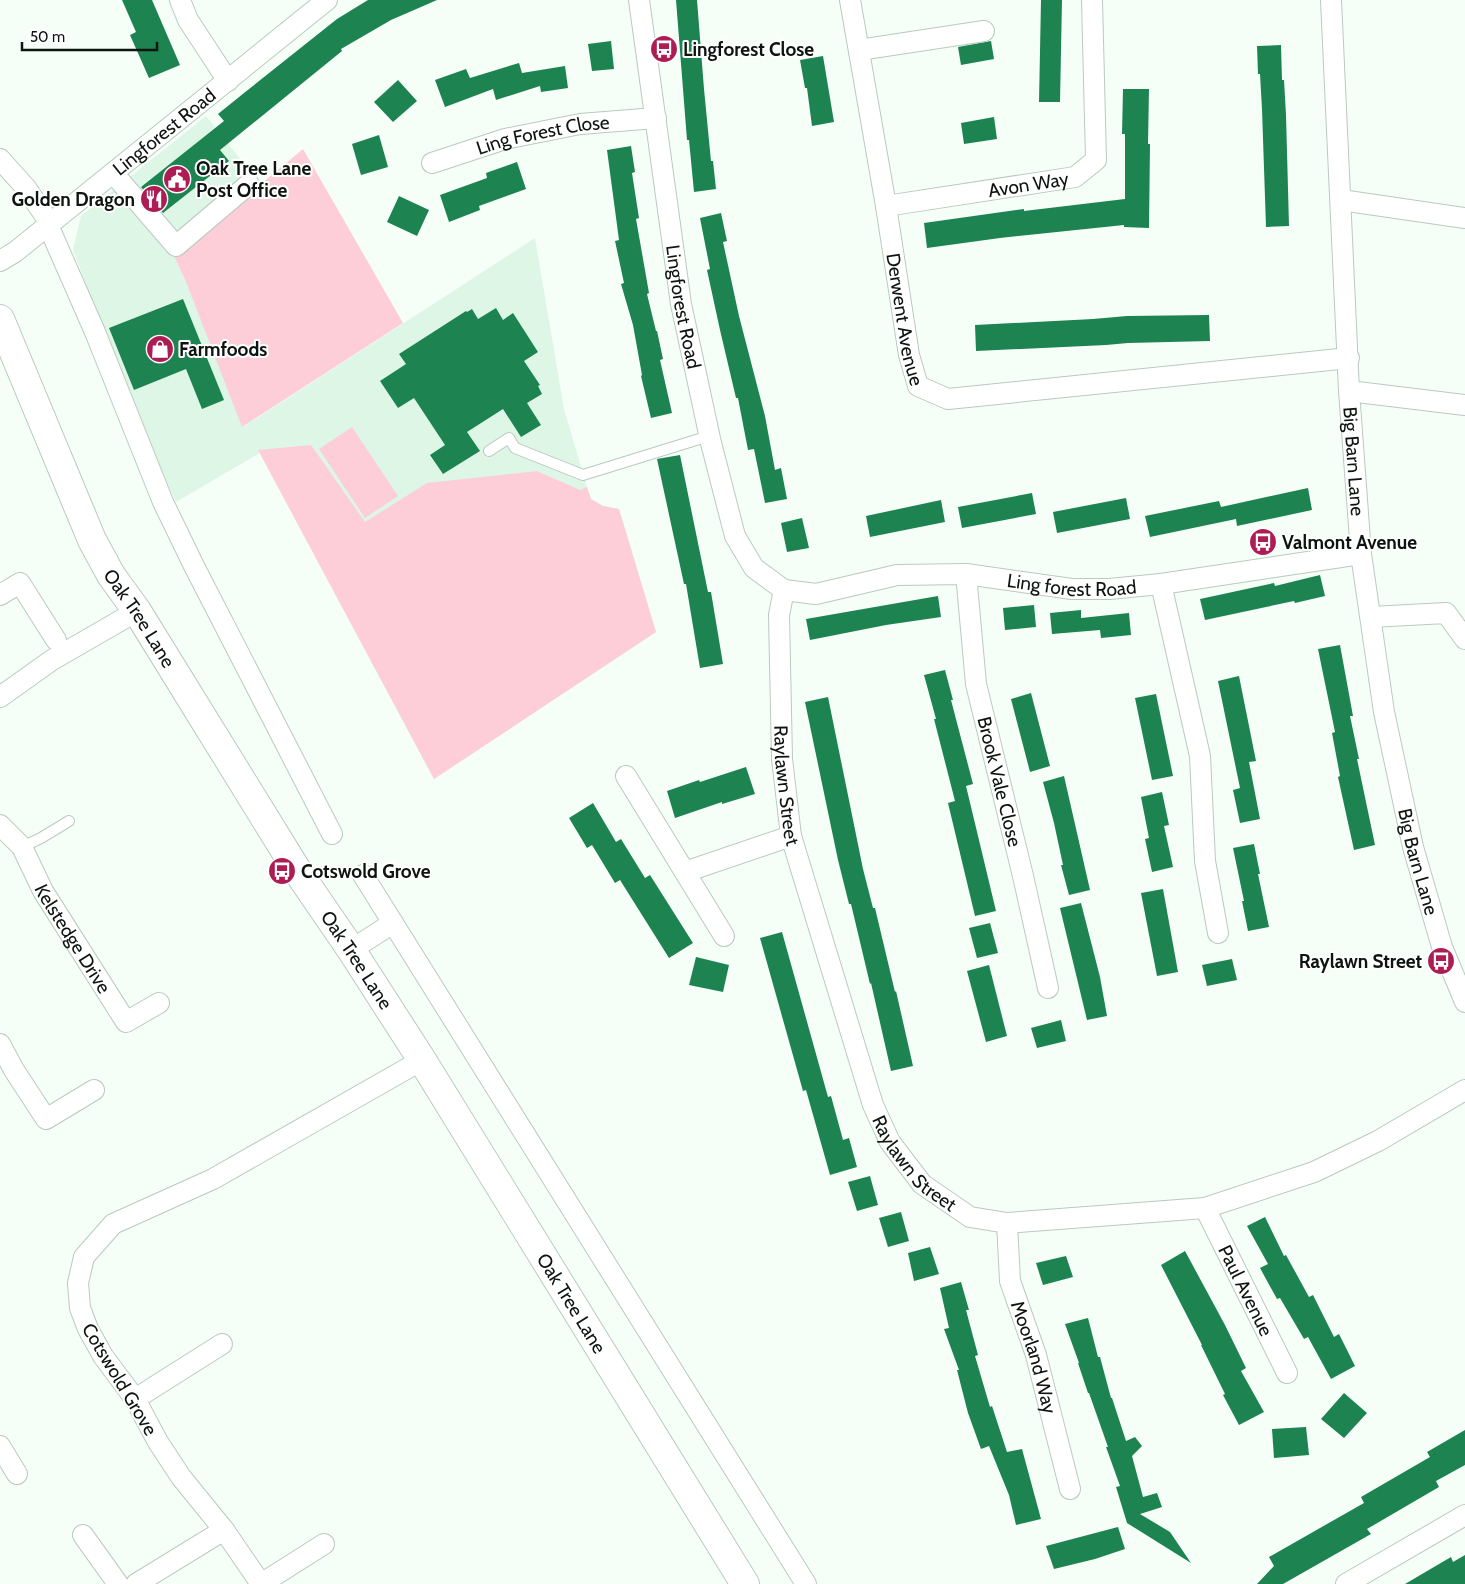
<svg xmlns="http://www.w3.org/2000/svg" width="1465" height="1584" viewBox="0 0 1465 1584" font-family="Cabin,sans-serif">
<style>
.built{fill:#def6e6}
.green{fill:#fdced8}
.building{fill:#1d8351}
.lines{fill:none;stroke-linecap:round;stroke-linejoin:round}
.lane-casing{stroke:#b9cabf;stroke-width:12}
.street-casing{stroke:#b9cabf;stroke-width:22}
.primary-casing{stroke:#b9cabf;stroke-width:30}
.lane{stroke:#fff;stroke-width:10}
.street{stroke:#fff;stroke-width:20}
.primary{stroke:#fff;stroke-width:28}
.labels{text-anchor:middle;stroke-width:4;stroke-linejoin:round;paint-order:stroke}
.poi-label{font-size:19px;font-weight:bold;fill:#0e1410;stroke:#fff;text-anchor:start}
.street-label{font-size:19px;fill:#0e1410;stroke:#fff}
</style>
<rect width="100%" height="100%" fill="#f5fff8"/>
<polygon class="built" points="206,116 261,185 174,256 186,282 243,427 535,238 564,409 587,487 591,499 603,506 619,509 656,632 434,779 260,453 176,502 132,405 73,250 81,216"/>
<g class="green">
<polygon points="303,149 403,323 242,427 186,282 174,256"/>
<polygon points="352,427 398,496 365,518 319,449"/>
<polygon points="311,445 365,522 427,483 537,471 580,490 587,487 591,499 603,506 619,509 656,632 434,779 258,450"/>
</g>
<g class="building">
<polygon points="122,0 152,0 180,65 149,78 130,35 136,32"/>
<polygon points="368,0 437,0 391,20 341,49 342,51 220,150 229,161 163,213 141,187 224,121 218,114 244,93 337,19"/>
<polygon points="676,0 697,0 704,89 711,161 713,161 716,189 694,192 689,140 687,140"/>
<polygon points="1041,0 1062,0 1060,102 1039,102"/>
<polygon points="611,41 614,69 592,71 588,44"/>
<polygon points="991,41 994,59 961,65 958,47"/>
<polygon points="1281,45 1282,80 1284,80 1286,115 1289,226 1266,227 1262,109 1260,74 1258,74 1257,46"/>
<polygon points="823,56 834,122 812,126 807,88 805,88 800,60"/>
<polygon points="519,63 522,73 565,66 568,88 541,92 540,86 496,100 493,89 445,107 435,80 466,69 470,78"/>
<polygon points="398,80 417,101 393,122 374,102"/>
<polygon points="1123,89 1149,89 1148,144 1150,144 1149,228 1124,227 1124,225 1000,238 927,248 924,223 1024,209 1024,211 1125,199 1125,134 1122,134"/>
<polygon points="994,117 997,139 964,144 961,123"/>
<polygon points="379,135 388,167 361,175 352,144"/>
<polygon points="631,146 635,172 632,173 639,218 636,219 649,293 647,294 656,331 657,331 663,359 660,360 672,413 651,418 641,376 642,375 633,325 621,284 624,283 615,241 619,240 607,150"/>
<polygon points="517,162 526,189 479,206 480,210 449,222 440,195 487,178 486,173"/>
<polygon points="399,196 429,210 417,236 387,222"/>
<polygon points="721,213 727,241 723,242 739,316 765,416 775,470 781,468 787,499 765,503 754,449 748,450 738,398 736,398 720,330 707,270 710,269 700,218"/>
<polygon points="183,299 224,400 202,409 186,369 134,390 109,328"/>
<polygon points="496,308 503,320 513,313 538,352 524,361 540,385 538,386 542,394 527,403 541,425 521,437 503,409 467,432 480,451 443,474 430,455 445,445 414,398 398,408 380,381 406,364 399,354 466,311 467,312 472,309 478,319"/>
<polygon points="1209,315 1210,341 1128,343 1106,345 976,351 975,325 1093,319 1127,316"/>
<polygon points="680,455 708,592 711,592 723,664 700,668 686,584 684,584 657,459"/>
<polygon points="1308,488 1312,510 1237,526 1236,519 1150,537 1145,516 1219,501 1221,507"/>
<polygon points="1032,493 1036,514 962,528 958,507"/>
<polygon points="1126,498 1130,519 1057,533 1053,512"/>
<polygon points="941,500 945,522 870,537 866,516"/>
<polygon points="802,518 809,548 787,552 781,523"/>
<polygon points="1320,575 1325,596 1295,603 1294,601 1205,620 1200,599 1274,583 1275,586"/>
<polygon points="938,596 941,617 886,625 810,640 806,619"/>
<polygon points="1034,605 1036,627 1005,630 1003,608"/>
<polygon points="1081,610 1081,618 1129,613 1131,635 1101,638 1100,630 1052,634 1050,613"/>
<polygon points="1340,645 1353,716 1350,716 1359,759 1357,759 1375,845 1354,850 1338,777 1340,776 1332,733 1335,732 1318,649"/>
<polygon points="945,670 953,700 951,700 973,784 966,786 996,911 975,916 948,803 955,801 934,719 936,719 924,675"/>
<polygon points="1239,676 1256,761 1249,762 1260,819 1240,823 1233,790 1240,788 1218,681"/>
<polygon points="1031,693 1050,766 1030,772 1011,699"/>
<polygon points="1156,694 1173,776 1152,780 1135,698"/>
<polygon points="828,697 863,869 873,908 875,908 895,992 896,991 913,1066 891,1071 871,983 870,984 851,904 849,904 838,860 805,702"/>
<polygon points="746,767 755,794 722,804 722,802 675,818 667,791 699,780 700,782"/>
<polygon points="1064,776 1090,890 1069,895 1061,865 1063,865 1054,823 1043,782"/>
<polygon points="1162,792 1169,825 1164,826 1173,867 1152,872 1145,839 1149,838 1141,797"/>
<polygon points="593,803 616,842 621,839 645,878 650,875 693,943 669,958 620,880 615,883 592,845 587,848 569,818"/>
<polygon points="1254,844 1260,874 1258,874 1269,927 1248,931 1242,901 1244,901 1233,848"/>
<polygon points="1163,889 1178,972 1157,976 1141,893"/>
<polygon points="1081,903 1100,977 1107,1016 1087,1020 1060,908"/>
<polygon points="990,923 998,953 977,958 969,928"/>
<polygon points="782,932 828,1097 831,1096 843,1140 849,1138 857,1167 830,1175 806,1090 803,1091 760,938"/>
<polygon points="696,957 729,965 723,992 689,985"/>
<polygon points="1232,959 1237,980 1207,986 1202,965"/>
<polygon points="989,965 1007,1036 986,1042 967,971"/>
<polygon points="1061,1020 1066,1041 1037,1048 1031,1028"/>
<polygon points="870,1176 878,1205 857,1211 848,1182"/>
<polygon points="901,1212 909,1241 888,1247 879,1218"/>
<polygon points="1265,1217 1284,1256 1286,1255 1309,1297 1313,1295 1334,1337 1339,1334 1355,1366 1331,1379 1308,1337 1304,1339 1280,1298 1277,1299 1260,1268 1268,1264 1247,1226"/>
<polygon points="930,1247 939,1274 914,1281 908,1253"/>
<polygon points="1185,1251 1225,1325 1246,1368 1241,1371 1264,1412 1239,1425 1223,1395 1225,1394 1201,1345 1202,1345 1161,1265"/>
<polygon points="1066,1256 1073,1277 1043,1285 1036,1263"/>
<polygon points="961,1282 969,1310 966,1310 978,1355 975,1356 990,1407 992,1406 1007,1452 1022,1449 1041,1519 1016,1525 1009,1495 989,1446 981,1449 968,1413 957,1370 959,1370 944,1329 949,1328 940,1288"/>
<polygon points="1088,1318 1098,1357 1100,1357 1111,1398 1112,1398 1126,1441 1135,1437 1142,1446 1132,1456 1143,1497 1157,1493 1162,1507 1140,1514 1170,1532 1191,1563 1127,1523 1116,1487 1120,1486 1106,1447 1108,1447 1089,1393 1088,1393 1078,1363 1079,1363 1065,1324"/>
<polygon points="1344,1393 1367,1413 1344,1438 1321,1419"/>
<polygon points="1306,1427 1309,1455 1274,1458 1272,1429"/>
<polygon points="1465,1430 1465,1465 1436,1481 1439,1487 1367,1529 1371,1534 1283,1584 1257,1584 1274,1566 1269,1557 1364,1503 1361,1497 1430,1457 1427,1452"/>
<polygon points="1118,1527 1125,1549 1095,1559 1054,1569 1046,1546"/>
<polygon points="1465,1555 1465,1584 1405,1584 1451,1557 1453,1562"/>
</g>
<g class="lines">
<g class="lane-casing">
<g id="lane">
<polyline points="489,451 509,438 515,448 583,475 709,436"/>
<polyline points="22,847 41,838 69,821"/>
</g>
</g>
<g class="street-casing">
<g id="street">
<polyline points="180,0 188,20 228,81"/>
<path id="s1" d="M639,0L681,304L711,443L735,536L754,568L784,590"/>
<path id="s2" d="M850,0L886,206L909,355L918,386L948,399L1349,358"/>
<path id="s3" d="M1331,0L1349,391L1361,554L1384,712L1413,847L1442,947L1465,1002"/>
<polyline points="859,50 984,31"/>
<polyline points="0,159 26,188 50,223"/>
<path id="s4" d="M432,163L505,139L580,124L656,118"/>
<polyline points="113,173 176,246 249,184"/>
<polyline points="1341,200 1465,218"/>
<path id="s5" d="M886,206L1075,177L1096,160L1092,0"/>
<polyline points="48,225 95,332 163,502 194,566 332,834"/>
<path id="s6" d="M0,261L15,252L327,0"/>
<polyline points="1349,391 1465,405"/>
<path id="s7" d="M966,574L976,684L1023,876L1048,988"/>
<polyline points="1161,584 1200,756 1205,861 1218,933"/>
<path id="s8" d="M784,590L779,615L782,759L791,836L873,1105L890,1142L922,1184L970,1217L1007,1223L1205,1208L1314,1172L1378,1141L1465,1090"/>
<path id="s9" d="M784,590L816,594L897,575L966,574L1072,589H1109L1161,584L1361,554"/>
<polyline points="0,595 20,583 56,640"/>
<polyline points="1371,617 1446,613 1465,639"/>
<polyline points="0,697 52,660 137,611"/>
<polyline points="626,776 724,936"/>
<path id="s10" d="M0,825L22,847L43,891L126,1022L159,1003"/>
<polyline points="685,872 791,836"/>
<polyline points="363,875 806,1584"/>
<polyline points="351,950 393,923"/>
<polyline points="0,1044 14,1070 46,1119 94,1090"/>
<path id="s11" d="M1205,1208L1287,1373"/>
<path id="s12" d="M1007,1223L1010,1281L1036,1355L1070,1489"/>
<polyline points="135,1399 222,1344"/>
<polyline points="0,1446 17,1474"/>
<polyline points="224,1530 261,1584"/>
<polyline points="83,1535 118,1584"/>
<polyline points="136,1584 224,1530 181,1477 158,1442 135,1399 103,1356 88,1329 80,1308 78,1283 84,1257 113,1224 213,1179 422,1060"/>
<polyline points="261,1584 324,1544"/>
<polyline points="1346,1584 1465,1515"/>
</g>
</g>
<g class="primary-casing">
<g id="primary">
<path id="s13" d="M0,319L92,540L111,575L137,611L300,875L350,948L422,1060L745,1584"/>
</g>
</g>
<use href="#lane" class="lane"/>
<use href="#street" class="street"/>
<use href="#primary" class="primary"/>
</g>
<defs>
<g id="bus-disc" transform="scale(1.4375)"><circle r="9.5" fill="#ad1d54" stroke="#fff"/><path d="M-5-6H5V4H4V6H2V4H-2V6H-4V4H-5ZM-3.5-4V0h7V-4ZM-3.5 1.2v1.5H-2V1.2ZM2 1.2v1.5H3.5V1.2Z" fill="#fff"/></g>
<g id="civic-disc" transform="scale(1.4375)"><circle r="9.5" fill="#ad1d54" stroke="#fff"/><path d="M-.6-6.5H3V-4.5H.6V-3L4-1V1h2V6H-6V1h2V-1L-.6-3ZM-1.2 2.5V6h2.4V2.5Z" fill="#fff"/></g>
<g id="restaurant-disc" transform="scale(1.4375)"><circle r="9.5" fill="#ad1d54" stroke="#fff"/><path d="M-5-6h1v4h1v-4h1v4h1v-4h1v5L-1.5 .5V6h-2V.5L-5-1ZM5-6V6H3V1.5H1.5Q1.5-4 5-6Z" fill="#fff"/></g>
<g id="shop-disc" transform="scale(1.4375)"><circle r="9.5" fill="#ad1d54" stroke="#fff"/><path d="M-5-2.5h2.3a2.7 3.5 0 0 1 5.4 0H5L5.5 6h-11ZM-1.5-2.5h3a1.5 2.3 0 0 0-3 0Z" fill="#fff"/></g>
</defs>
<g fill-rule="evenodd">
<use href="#bus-disc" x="664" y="49"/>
<use href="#civic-disc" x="177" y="179"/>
<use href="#restaurant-disc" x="154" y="199"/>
<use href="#shop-disc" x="160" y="349"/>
<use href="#bus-disc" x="1263" y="542"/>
<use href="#bus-disc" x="282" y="871"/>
<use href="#bus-disc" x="1441" y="961"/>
</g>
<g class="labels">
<g class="poi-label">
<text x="683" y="56">Lingforest Close</text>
<text x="196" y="175">Oak Tree Lane<tspan x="196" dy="22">Post Office</tspan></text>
<text x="135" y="206" text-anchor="end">Golden Dragon</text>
<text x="179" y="356">Farmfoods</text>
<text x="1282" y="549">Valmont Avenue</text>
<text x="301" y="878">Cotswold Grove</text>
<text x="1422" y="968" text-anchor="end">Raylawn Street</text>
</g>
<g class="street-label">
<text dy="7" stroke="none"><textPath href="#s6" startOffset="209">Lingforest Road</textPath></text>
<text dy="7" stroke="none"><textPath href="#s4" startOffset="115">Ling Forest Close</textPath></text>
<text dy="7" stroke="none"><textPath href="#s5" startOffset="144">Avon Way</textPath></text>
<text dy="7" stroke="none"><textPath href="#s1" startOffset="310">Lingforest Road</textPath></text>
<text dy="7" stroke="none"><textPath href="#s2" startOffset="324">Derwent Avenue</textPath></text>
<text dy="7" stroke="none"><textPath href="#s3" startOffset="462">Big Barn Lane</textPath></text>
<text dy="7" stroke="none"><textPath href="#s9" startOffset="291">Ling forest Road</textPath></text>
<text dy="7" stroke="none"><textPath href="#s13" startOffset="331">Oak Tree Lane</textPath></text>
<text dy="7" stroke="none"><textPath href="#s7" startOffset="211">Brook Vale Close</textPath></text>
<text dy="7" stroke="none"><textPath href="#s8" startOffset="196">Raylawn Street</textPath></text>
<text dy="7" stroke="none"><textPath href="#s3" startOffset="868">Big Barn Lane</textPath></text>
<text dy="7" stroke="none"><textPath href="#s10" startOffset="136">Kelstedge Drive</textPath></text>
<text dy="7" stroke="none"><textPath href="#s13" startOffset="736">Oak Tree Lane</textPath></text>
<text dy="7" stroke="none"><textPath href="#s8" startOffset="601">Raylawn Street</textPath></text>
<text dy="7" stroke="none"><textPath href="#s11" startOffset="92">Paul Avenue</textPath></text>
<text dy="7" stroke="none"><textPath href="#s13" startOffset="1141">Oak Tree Lane</textPath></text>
<text dy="7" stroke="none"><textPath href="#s12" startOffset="138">Moorland Way</textPath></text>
<text transform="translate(120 1379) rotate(59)" y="7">Cotswold Grove</text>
</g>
</g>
<path d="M22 42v8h135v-8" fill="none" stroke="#0e1410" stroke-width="2.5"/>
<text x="30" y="42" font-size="15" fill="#0e1410" stroke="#ffffff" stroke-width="4" paint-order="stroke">50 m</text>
</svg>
